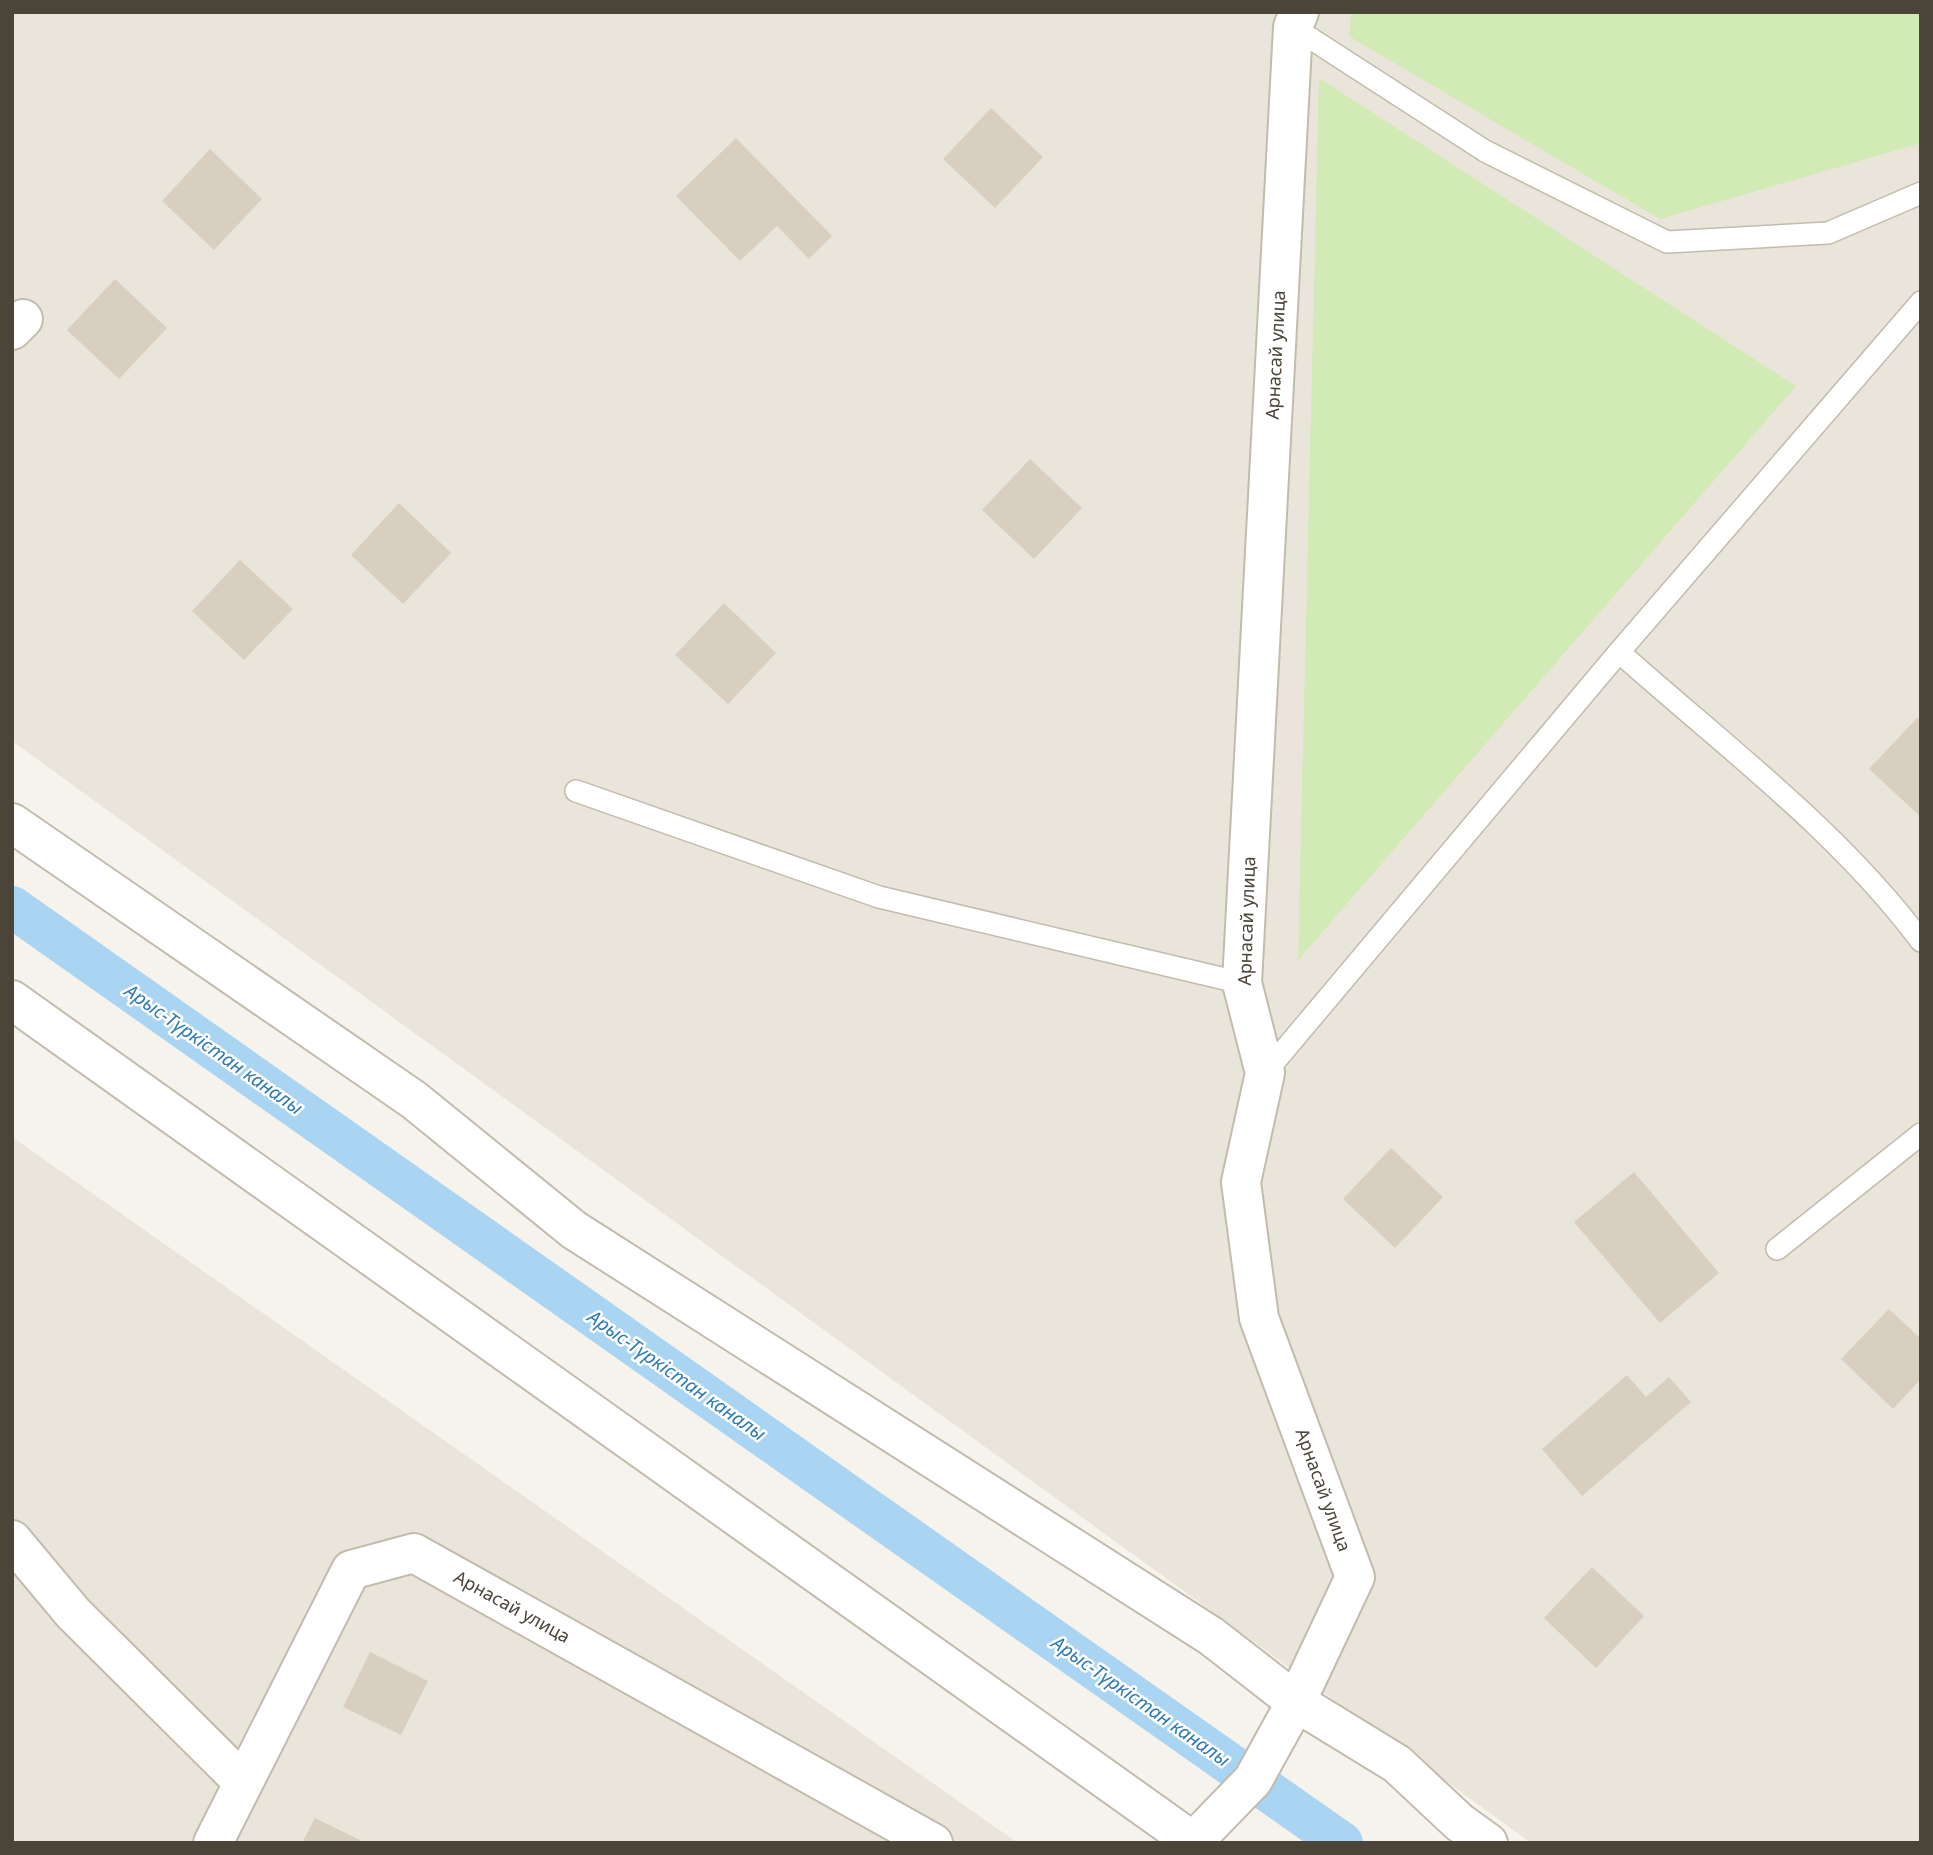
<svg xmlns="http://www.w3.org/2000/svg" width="1933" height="1855" viewBox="0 0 1933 1855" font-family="'Noto Sans',sans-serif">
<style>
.residential{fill:#eae5da}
.green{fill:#d2eab5}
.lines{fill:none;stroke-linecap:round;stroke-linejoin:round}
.canal{stroke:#a9d4f2;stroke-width:42}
.building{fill:#d8cfc1}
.lane-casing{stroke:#c2bbae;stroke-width:24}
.street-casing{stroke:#c2bbae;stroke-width:42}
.lane{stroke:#fff;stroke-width:21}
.street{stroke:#fff;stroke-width:38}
.labels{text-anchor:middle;stroke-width:5;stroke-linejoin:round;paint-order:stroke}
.street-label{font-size:18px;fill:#4b4439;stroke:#fff}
.water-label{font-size:19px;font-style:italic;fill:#2e7ab2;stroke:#fff}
</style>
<rect width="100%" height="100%" fill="#f6f3ec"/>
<g class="residential">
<polygon points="12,12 1921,12 1921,1843 1531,1843 12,741"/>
<polygon points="12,1137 1018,1843 12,1843"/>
</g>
<g class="green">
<polygon points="1351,12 1921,12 1921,143 1660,219 1350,37"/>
<polygon points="1319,78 1796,386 1298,960"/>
</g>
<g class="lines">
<polyline class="canal" points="12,907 1342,1843"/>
</g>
<g class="building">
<polygon points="991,108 1043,157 995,208 943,159"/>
<polygon points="736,138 832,236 809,259 777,226 740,261 676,196"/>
<polygon points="210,149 262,199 214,250 162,201"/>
<polygon points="115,279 167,328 119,379 67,330"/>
<polygon points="1030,459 1082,508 1034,559 982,510"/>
<polygon points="399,503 451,553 403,604 351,555"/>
<polygon points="240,560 293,609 244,660 192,611"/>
<polygon points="724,603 776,653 728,704 675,655"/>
<polygon points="1917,718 1921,721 1921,817 1869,769"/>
<polygon points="1391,1148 1443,1197 1395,1248 1343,1199"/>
<polygon points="1634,1172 1719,1273 1660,1323 1574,1222"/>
<polygon points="1889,1309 1921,1339 1921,1379 1893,1409 1841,1359"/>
<polygon points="1627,1375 1646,1397 1669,1377 1691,1402 1582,1496 1542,1449"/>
<polygon points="1592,1567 1644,1616 1596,1668 1544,1618"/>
<polygon points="370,1652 428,1681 401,1735 343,1707"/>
<polygon points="315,1818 366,1843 302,1843"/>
</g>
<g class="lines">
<g class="lane-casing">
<g id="lane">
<polyline points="1293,27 1485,151 1667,242 1828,233 1921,193"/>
<path d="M1619,652C1722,744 1838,830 1921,941"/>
<polyline points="576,791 879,897 1242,983"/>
<polyline points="1265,1073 1619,652 1921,302"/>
<polyline points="1777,1249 1921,1134"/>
</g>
</g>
<g class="street-casing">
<g id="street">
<polyline points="12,330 23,319"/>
<polyline points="12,823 414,1100 574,1230 1211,1636 1296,1702 1397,1764 1459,1822 1488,1843"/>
<polyline points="12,1000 1195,1843"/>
<polyline points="12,1540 73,1613 243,1782"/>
<polyline points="213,1843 351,1570 414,1553 933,1843"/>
<polyline points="1192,1843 1253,1780 1296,1702 1355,1577 1259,1318 1241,1182 1265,1073 1242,983 1293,27 1299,12"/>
</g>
</g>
<use href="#lane" class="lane"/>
<use href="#street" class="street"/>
</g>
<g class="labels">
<g class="street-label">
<text transform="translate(1276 355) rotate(-87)" y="6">Арнасай улица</text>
<text transform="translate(1247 921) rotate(-88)" y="6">Арнасай улица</text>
<text transform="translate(1323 1490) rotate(70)" y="6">Арнасай улица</text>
<text transform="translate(512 1607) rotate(29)" y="6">Арнасай улица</text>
</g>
<g class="water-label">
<text transform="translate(214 1049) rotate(35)" y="7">Арыс-Түркістан каналы</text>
<text transform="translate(677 1375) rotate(35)" y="7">Арыс-Түркістан каналы</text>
<text transform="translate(1141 1701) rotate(35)" y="7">Арыс-Түркістан каналы</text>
</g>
</g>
<rect width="1933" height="1855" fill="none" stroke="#4b4439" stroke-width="28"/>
</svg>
